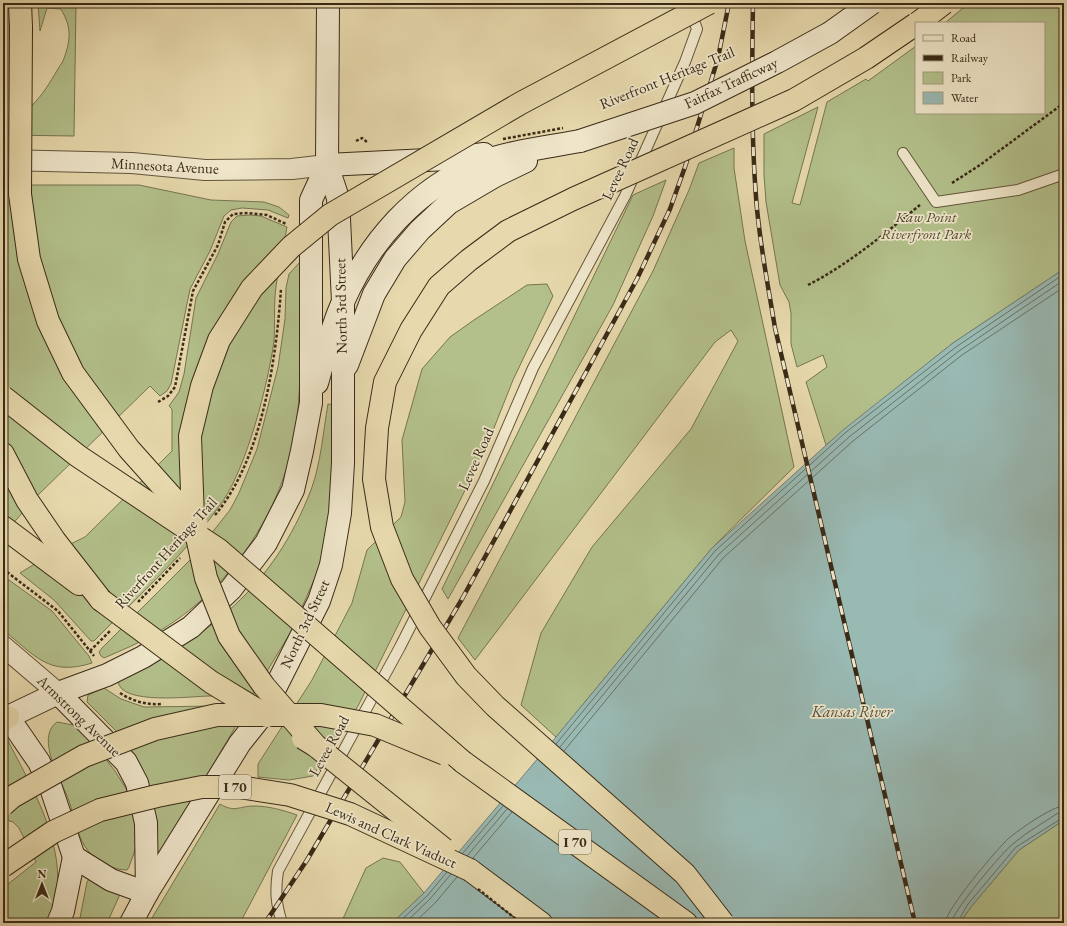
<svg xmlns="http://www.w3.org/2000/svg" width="1067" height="926" viewBox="0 0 1067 926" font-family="'EB Garamond',serif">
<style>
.green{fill:#b3c08b;stroke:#767551}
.water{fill:#99b9b3;stroke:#738075}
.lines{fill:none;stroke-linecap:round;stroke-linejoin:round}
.shore{stroke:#697265;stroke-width:1}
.lane-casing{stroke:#64563c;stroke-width:12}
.street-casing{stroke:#64563c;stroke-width:22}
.secondary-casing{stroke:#392a17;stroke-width:24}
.highway-casing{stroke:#392a17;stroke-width:24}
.path{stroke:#392a17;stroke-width:2.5;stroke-dasharray:3 2;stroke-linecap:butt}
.lane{stroke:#efe6ca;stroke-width:10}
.street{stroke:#efe6ca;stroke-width:20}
.secondary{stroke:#efe6ca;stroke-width:22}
.highway{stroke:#e7d9ad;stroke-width:22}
.rail-casing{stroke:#392a17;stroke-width:4.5}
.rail{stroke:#efe6ca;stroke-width:3;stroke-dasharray:9;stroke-linecap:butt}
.secondary-bridge-casing{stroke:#392a17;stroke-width:24;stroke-linecap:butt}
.highway-bridge-casing{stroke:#392a17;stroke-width:24;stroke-linecap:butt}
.path-bridge{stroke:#392a17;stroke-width:2.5;stroke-dasharray:3 2;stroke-linecap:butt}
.secondary-bridge{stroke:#efe6ca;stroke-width:22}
.highway-bridge{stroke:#e7d9ad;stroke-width:22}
.labels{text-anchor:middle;stroke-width:3.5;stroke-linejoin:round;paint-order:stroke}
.shield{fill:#efe6ca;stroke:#70624d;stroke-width:1}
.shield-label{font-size:14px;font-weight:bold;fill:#392a17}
.street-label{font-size:15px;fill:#392a17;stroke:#efe6ca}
.park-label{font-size:15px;font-style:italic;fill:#51482e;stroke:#efe6ca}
.water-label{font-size:16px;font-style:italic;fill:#514e3e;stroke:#efe6ca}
</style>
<rect width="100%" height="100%" fill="#e7d9ad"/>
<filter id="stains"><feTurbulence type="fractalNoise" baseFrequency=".005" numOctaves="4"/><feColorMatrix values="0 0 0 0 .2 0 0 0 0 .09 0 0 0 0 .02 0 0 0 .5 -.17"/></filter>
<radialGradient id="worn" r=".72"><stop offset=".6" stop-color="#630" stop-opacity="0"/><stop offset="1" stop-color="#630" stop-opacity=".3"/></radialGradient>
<g class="green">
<path d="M38,3H76L74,136L3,135V118C34,117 48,84 63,61C71,40 72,28 61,9L47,8L40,31Z"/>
<polygon points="969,3 1064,3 1064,269 953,343 826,445 806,382 827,367 823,355 797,367 791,344 791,313 789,302 780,285 766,202 764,175 764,134 818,107 792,203 800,205 827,102 866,79 868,81 916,46 916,113 1044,113 1044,23 945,23"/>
<polygon points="734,148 734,168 745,241 794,467 712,548 556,737 521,705 541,633 592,547 691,429 738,341 731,330 715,342 475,660 458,638 653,271 689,190 699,163"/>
<polygon points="666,180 653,216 613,305 448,599 442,589 633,195"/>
<polygon points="3,185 139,185 211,200 264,202 279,207 289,215 288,218 268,210 242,208 231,210 224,216 210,251 190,289 171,384 167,391 160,396 150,386 37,496 3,535"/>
<path d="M250,215L261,216L287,227C283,250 277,273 275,296C274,311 275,326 274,341C268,385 247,465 223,501C187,553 138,596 94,641H91L54,600L20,573L54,552L85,537L172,451V409L169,406L179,392L184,374L196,298L218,254L231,222L237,216Z"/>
<path d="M300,262C300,317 303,373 296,427C284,511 229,591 156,633C140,643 122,650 104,658L101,656L99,652L102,648L191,559L230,510L239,493L257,449L278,367L285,319L286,288L289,274Z"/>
<polygon points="547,284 553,296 513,380 486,448 358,706 313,776 289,780 258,777 258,764 312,680 352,603 367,550 401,517 405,502 402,440 422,369 450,337 474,320 527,285"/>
<path d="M328,404L334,405L330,526L317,573L292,630L246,706L221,697L210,696C193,696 120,706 118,681C209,636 273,588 311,490C321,463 323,432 328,404Z"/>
<path d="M3,580H9L52,611L89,656L92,663C48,677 35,655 3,630Z"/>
<polygon points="104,688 121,699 144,707 215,706 240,719 159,856 156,855 119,734 87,702 88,695"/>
<path d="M57,722L73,725L86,734L115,771L130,795L138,842L129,867L127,870C113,870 98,862 89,852C77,838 75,818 69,801C63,783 34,738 57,722Z"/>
<path d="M3,737L7,739C26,776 47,811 55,852C60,875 57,900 55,923H3V888L36,862L19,828L13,822L3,819Z"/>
<path d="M220,804C235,813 239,806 254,806C268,806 283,810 297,815L240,923H149Z"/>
<polygon points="1064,820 1064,923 960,923 971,907 1019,850"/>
<polygon points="383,858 400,862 424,893 392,923 341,923 366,868"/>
<polygon points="89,879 122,890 107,923 79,923 87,882"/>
</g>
<polygon class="water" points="1064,269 1064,820 1019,850 971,907 959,923 392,923 424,893 556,737 712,548 843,430 953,343"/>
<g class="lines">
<g class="shore">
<polyline points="556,744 715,551 845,433 956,347 1064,274"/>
<polyline points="560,747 719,554 849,437 959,351 1064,280"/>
<polyline points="564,751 723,558 853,441 962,355 1064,287"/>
<polyline points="463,853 503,806"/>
<polyline points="467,856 507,809"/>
<polyline points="473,858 512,812"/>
<polyline points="398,923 427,896 447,872"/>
<polyline points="405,923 430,899 451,874"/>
<polyline points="414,923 435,903 457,877"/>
<path d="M945,923C946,909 997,849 1009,838C1019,830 1052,806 1064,806"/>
<path d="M951,923C952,912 1003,851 1014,843C1027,832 1043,823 1058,813L1064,812"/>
<polyline points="957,923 968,904 1016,847 1064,817"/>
</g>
<g class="lane-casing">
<g id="lane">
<polyline points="903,153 936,202 1018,190 1064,174"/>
<path d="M282,923C276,904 275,891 278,871L400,647L484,481L533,368L625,196L685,62L697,29L690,10"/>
</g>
</g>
<g class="street-casing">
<g id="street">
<polyline points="3,160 132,163 205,170 292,169 327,165"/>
<polyline points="3,646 58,693"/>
</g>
</g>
<g class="secondary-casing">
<g id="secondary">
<polyline points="327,165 447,159 484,154"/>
<polyline points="347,365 374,294 395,259 420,230 449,203 495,176 526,161"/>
<path d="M317,383C325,356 331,327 343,302C370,241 415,190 477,164C505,152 549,147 580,141"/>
<polyline points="58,693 126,762 137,783 146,823 147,893"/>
<polyline points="74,857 51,788 39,762 8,717 58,693 107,675 143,657 191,627 231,589 266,543 293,490 302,451 311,403 311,200 327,165 328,3"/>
<polyline points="74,857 111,880 147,893"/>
<polyline points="58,923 63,911 74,857"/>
<polyline points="131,923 147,893 240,743 260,718 319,601 331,565 340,513 343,463 343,302 338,198 327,165"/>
</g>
</g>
<g class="highway-casing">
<g id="highway">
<polyline points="20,3 21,27"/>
<polyline points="3,454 27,500 55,541 101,600"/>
<polyline points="3,527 79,584"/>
<polyline points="3,720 8,717"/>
<polyline points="463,762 686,923"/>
<polyline points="470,870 541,923"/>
</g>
</g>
<g class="path">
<polyline points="356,141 362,138 367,142"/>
<polyline points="952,183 980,165 1064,103"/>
<path d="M808,285C849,264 884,234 920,205"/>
<polyline points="158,402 168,396 175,387 193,291 218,245 225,222 233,214 248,213 267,215 286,224"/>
<path d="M215,515C262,459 276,361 281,289"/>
<polyline points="3,569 58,611 94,656"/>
<polyline points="138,602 180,558"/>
<polyline points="90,651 110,631"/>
<path d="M120,693C132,701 146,705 161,704"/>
</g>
<use href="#lane" class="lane"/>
<use href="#street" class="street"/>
<use href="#secondary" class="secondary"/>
<use href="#highway" class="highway"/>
<g class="rail-casing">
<g id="rail">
<path d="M753,3C752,68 751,132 756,197C759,241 768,285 775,328L915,923"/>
<polyline points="265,923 307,860 462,599 637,279 670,209 685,167 718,58 729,3"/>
</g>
</g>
<use href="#rail" class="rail"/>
<g class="secondary-bridge-casing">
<polyline id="secondary-bridge" points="580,141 695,103 777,62 830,33 872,3"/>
</g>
<g class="highway-bridge-casing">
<g id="highway-bridge">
<polyline points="918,23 944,3"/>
<polyline points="21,27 20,194 29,259 48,321 73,373 129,449 197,525"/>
<polyline points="3,397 78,456 219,550 463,762"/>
<polyline points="101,600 211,682 267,716"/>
<polyline points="303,738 316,746 444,849"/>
<polyline points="316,746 264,686 229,636 206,578 193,519 190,436 202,386 219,340 252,288 291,247 330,215 521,103 709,3"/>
<polyline points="3,805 12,797 84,756 155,729 217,715 321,715 375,725 445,754"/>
<polyline points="3,866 53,832 100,810 157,796 202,787 239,787 290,795 350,814 470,870"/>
<polyline points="723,923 685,874 495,706 466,676 430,627 402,579 382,527 374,479 377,428 385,382 411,330 439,286 469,260 508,231 573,199 794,100 866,58 916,24"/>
</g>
</g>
<g class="path-bridge">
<polyline points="503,139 563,128"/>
<polyline points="478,889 521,923"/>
</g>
<use href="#secondary-bridge" class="secondary-bridge"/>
<use href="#highway-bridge" class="highway-bridge"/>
</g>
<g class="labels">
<g class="shield">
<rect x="219" y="775" width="32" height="24" rx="3"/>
<rect x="559" y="830" width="32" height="24" rx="3"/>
</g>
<g class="shield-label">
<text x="235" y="792">I 70</text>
<text x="575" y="847">I 70</text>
</g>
<g class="street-label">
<text transform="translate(667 78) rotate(-22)" y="5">Riverfront Heritage Trail</text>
<text transform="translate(731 83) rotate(-25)" y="5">Fairfax Trafficway</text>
<text transform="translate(165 166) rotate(3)" y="5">Minnesota Avenue</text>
<text transform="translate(620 169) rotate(-65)" y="5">Levee Road</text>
<text transform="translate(341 306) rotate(-91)" y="5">North 3rd Street</text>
<text transform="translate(476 459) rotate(-66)" y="5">Levee Road</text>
<text transform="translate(166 553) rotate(-48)" y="5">Riverfront Heritage Trail</text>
<text transform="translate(305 624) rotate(-65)" y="5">North 3rd Street</text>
<text transform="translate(79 716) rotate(44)" y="5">Armstrong Avenue</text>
<text transform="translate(329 746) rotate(-61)" y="5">Levee Road</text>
<text transform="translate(391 835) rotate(24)" y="5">Lewis and Clark Viaduct</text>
</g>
<g class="park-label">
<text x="926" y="222">Kaw Point<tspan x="926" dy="17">Riverfront Park</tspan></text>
</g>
<g class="water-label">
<text x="852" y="717">Kansas River</text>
</g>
</g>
<rect width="1067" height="926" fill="none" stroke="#e7d9ad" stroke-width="16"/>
<rect x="4" y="4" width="1059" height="918" fill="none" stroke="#392a17" stroke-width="2"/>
<rect x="8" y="8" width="1051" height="910" fill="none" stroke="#392a17"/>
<rect x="915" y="22" width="130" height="92" fill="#efe6ca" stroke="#a69b82"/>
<rect x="923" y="35" width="20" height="6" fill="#efe6ca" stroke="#a69b82"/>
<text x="951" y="42" font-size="12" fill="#392a17">Road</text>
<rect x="923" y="55" width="20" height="6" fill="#392a17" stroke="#a69b82"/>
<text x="951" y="62" font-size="12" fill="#392a17">Railway</text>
<rect x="923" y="72" width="20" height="12" fill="#b3c08b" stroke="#a69b82"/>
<text x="951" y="82" font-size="12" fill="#392a17">Park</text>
<rect x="923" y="92" width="20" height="12" fill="#99b9b3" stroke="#a69b82"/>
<text x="951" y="102" font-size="12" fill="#392a17">Water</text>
<g transform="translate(42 884)" stroke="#efe6ca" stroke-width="3" paint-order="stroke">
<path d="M0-3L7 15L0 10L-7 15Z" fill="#392a17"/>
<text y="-6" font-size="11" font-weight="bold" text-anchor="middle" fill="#392a17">N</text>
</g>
<rect width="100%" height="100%" filter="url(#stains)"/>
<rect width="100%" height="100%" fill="url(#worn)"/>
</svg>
